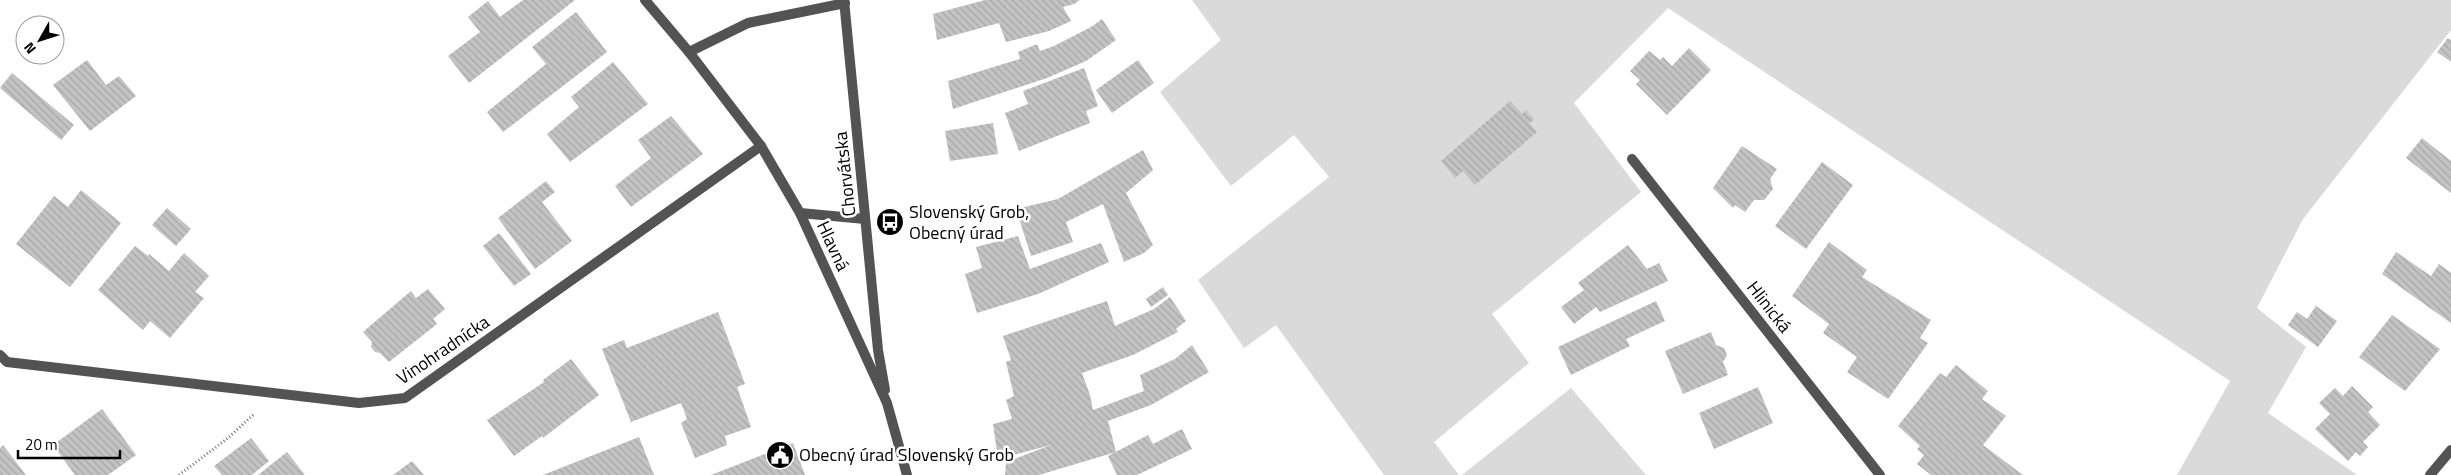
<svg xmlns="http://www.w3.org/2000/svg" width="2451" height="475" viewBox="0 0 2451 475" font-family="'Titillium Web',sans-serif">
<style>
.green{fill:#dadada}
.building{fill:url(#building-back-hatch)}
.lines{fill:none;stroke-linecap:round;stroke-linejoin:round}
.path{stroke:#757575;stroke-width:3;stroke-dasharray:1 2.5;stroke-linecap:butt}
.service{stroke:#535353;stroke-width:10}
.minor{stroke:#535353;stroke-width:10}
.tertiary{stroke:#535353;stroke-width:10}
.labels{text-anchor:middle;stroke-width:5;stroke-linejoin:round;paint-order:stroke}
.street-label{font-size:18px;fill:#000;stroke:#fff}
.poi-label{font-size:18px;fill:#000;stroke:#fff;text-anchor:start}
</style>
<defs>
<pattern id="building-back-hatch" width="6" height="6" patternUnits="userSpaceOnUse" patternTransform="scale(1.25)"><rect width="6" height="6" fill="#c3c3c3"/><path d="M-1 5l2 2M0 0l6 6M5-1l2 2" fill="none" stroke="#a6a6a6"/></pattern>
</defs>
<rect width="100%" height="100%" fill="#fff"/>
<g class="green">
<polygon points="1192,0 2451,0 2451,30 2303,219 2257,308 2306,347 2268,413 2357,475 2177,475 2230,381 1668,8 1574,103 1641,192 1492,314 1529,363 1434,442 1459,475 1384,475 1276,325 1244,348 1198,280 1329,177 1294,135 1231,186 1160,92 1221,40"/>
<polygon points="1571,388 1646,475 1462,475"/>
</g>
<g class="building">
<polygon points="523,0 575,0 469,83 448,56 480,32 468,17 488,1 500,17"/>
<polygon points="985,0 1080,0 1074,4 1063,7 1071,21 1049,31 1006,42 999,23 937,40 933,14"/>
<polygon points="576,12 607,52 503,132 487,112 546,64 532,47"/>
<polygon points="1102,19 1116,40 1086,61 1047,78 953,109 948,81 1020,59 1018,52 1037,44 1040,51 1054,46 1091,27"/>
<polygon points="2448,38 2451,40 2451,62 2437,52"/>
<polygon points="1689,48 1711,70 1667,115 1636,84 1640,80 1630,71 1649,51 1660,60 1663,57 1672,66"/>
<polygon points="87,60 106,85 119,76 136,96 90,131 53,85"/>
<polygon points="1138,60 1154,83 1112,113 1096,90"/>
<polygon points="613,62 648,104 570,162 547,134 579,107 571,97"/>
<polygon points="1084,68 1098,106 1086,111 1090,123 1019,151 1005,113 1028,104 1023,91"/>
<polygon points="12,73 74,125 61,140 0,88"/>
<polygon points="1510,101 1522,114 1526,110 1533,118 1534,120 1529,123 1537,132 1475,185 1463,171 1455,178 1441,161"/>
<polygon points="671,116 703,154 631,207 615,186 651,158 638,140"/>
<polygon points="993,123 998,154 950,161 945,131"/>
<polygon points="2422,138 2451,161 2451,193 2406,158"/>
<polygon points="1742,146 1777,169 1770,179 1773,189 1764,200 1754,200 1745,212 1735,205 1733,208 1713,188"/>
<polygon points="1143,150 1153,170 1126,193 1153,245 1144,253 1124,262 1103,204 1066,222 1073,242 1031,256 1016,209 1058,199"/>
<polygon points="1822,162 1853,185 1806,249 1775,226"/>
<polygon points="546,181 555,192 542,202 572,241 535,269 498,218"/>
<polygon points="81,190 121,223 70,287 16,244 54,196 68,207"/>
<polygon points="167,208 191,229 176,246 152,225"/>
<polygon points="499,233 531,274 514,286 483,246"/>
<polygon points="1018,236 1030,269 1101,243 1109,262 1038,294 977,313 965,274 982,268 976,247"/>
<polygon points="1829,242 1867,270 1862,277 1931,320 1920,338 1928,343 1888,399 1847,372 1857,357 1823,333 1829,324 1792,296"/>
<polygon points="1628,245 1647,269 1659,263 1668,281 1600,312 1596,307 1574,324 1561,307 1584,290 1578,283"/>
<polygon points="135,246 148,256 149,254 169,271 184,253 209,276 195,292 204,298 170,338 150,321 143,330 98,290"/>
<polygon points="2396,252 2431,276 2439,264 2451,273 2451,323 2382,274"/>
<polygon points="1163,287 1168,295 1151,307 1146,299"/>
<polygon points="428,289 445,309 433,319 437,324 389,362 380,353 375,352 371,347 372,342 363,332 411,291 416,298"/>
<polygon points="1170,297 1186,321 1176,329 1178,332 1133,355 1082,373 1090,395 1093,410 1144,391 1140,375 1175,359 1192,345 1209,372 1151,405 1108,421 1116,452 1039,475 1005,475 1006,462 1051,445 998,459 993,424 1012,419 1006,400 1014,396 1006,362 1011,360 1003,336 1107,301 1115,326 1154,309"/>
<polygon points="1656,301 1665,321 1626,339 1630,346 1571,375 1558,347"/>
<polygon points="2316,306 2337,321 2318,347 2288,325 2297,312 2307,319"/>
<polygon points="718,312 745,384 737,387 751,427 725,436 727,445 695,458 681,423 687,419 681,403 631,422 602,349 624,340 627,348"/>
<polygon points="2392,315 2440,349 2405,391 2359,357"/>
<polygon points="1711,332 1716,345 1724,348 1727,355 1723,362 1728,375 1683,394 1665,351"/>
<polygon points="571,359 599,395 543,438 542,436 514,456 487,420 544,382 543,380"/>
<polygon points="1956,365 1988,391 1982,399 2006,416 1983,445 2023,475 1931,475 1917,464 1924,455 1917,449 1920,446 1898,426 1940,373 1946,377"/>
<polygon points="2352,386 2373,407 2368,412 2380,425 2363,442 2368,447 2360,456 2356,452 2348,461 2315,429 2330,414 2319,403 2335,388 2343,396"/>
<polygon points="1758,387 1773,423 1714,449 1699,413"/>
<polygon points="102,409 136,455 108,475 75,475 53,445"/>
<polygon points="1182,429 1192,449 1137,475 1117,475 1108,456 1148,435 1153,444"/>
<polygon points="639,437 654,475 543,475"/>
<polygon points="251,438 269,461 252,475 222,475 214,466"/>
<polygon points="793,443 805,475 711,475"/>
<polygon points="3,445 26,475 0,475 0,448"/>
<polygon points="287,452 305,475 258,475"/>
<polygon points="412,461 424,475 393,475"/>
</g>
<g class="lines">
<polyline class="path" points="179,475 228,438 254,414"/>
<polyline class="service" points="800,213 865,219"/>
<g class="minor">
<polyline points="689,52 748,23 845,3"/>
<polyline points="1632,159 1880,475"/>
<polyline points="0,355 7,362 359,403 405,398 761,146"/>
<polyline points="2430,475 2451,450"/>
</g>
<g class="tertiary">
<polyline points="645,0 689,52 761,146 800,213 887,403 907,475"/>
<polyline points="844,0 878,350 885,390"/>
</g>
</g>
<defs>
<g id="bus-disc" transform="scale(1.4375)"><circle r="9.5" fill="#000" stroke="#fff"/><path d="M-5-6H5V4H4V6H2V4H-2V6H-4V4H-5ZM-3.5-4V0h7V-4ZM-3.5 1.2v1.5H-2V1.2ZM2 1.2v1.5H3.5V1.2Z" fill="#fff"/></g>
<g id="civic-disc" transform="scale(1.4375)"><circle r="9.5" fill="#000" stroke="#fff"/><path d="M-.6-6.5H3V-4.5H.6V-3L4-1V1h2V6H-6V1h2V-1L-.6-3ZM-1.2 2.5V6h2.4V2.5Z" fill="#fff"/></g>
</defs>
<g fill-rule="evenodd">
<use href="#bus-disc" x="890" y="222"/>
<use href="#civic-disc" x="780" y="455"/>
</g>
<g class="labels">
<g class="street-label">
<text transform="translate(845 174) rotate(-96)" y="6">Chorvátska</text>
<text transform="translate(833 246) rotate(65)" y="6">Hlavná</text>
<text transform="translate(1769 307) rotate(52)" y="6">Hlinická</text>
<text transform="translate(443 350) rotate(-34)" y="6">Vinohradnícka</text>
</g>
<g class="poi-label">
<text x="909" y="218">Slovenský Grob,<tspan x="909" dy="21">Obecný úrad</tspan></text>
<text x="799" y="461">Obecný úrad Slovenský Grob</text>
</g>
</g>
<g transform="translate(40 40) rotate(231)"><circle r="24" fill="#ffffff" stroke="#999999"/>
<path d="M0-4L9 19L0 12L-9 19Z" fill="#000000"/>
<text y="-8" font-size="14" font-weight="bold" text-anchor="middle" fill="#000000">N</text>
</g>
<path d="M18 450v8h102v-8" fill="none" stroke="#000000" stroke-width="2.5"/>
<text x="25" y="450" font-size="15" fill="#000000" stroke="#ffffff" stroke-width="4" paint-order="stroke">20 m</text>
</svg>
